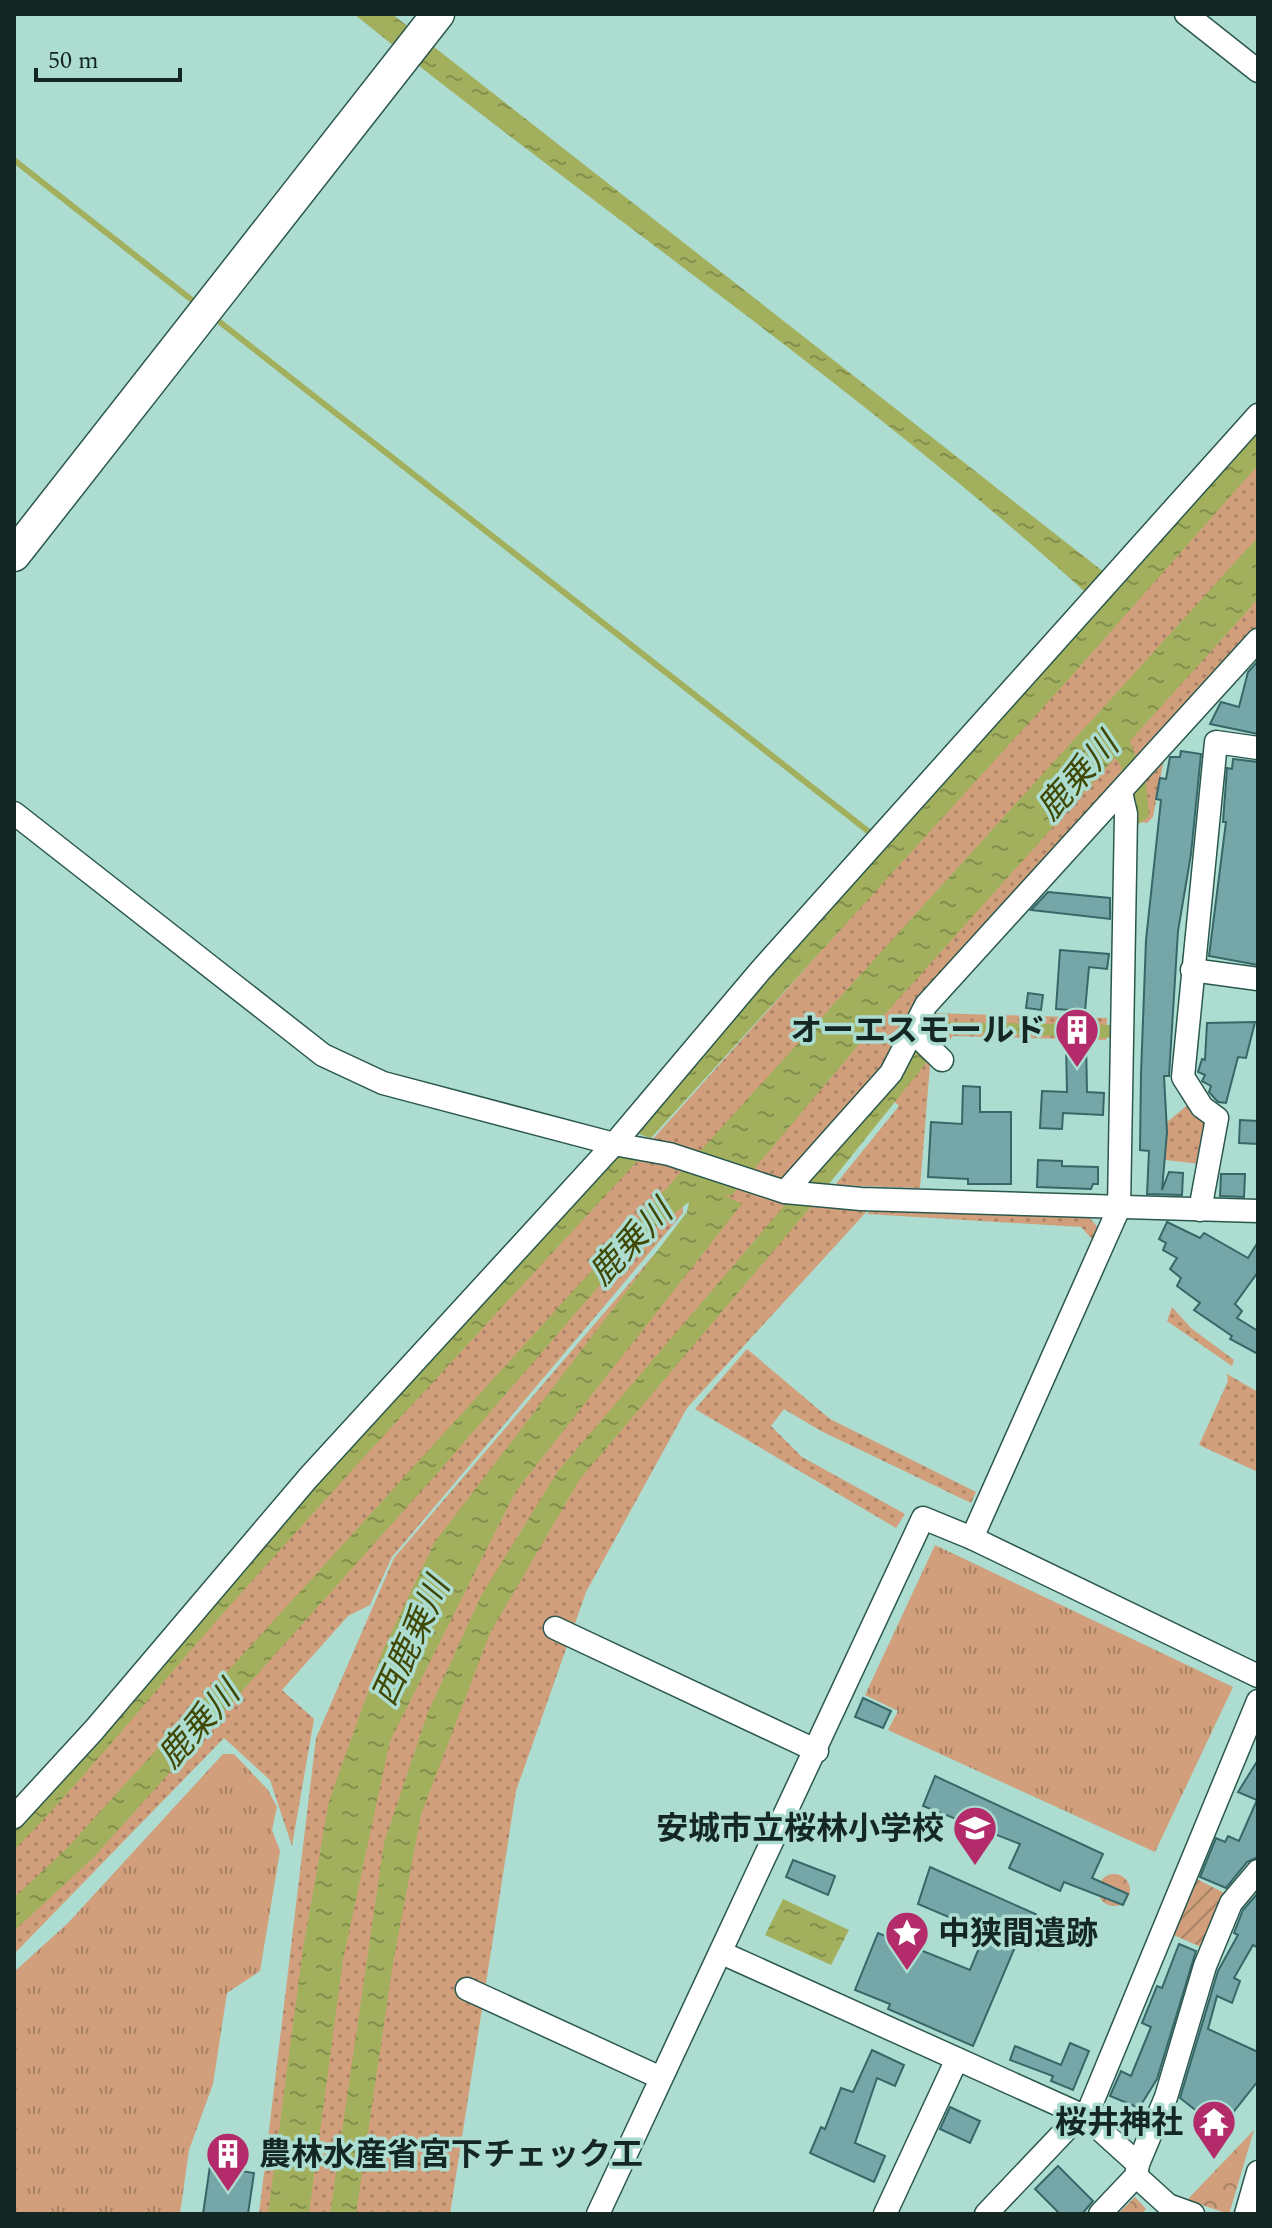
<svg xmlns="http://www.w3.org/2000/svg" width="1272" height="2228" viewBox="0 0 1272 2228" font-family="Spectral,'Noto Sans JP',serif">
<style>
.grass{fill:url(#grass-dots)}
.forest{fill:url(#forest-crowns)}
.park{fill:url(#park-tufts)}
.garden{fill:url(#garden-furrows)}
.water{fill:url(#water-ripples)}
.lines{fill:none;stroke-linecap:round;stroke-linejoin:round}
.stream{stroke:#a2b05d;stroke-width:6}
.building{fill:#76a7a8;stroke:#376768;stroke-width:2}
.street-casing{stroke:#2b584e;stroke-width:25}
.secondary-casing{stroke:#2b584e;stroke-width:35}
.street{stroke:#fff;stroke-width:22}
.secondary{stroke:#fff;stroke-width:32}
.labels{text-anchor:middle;stroke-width:7;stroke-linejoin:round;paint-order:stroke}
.poi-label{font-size:32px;font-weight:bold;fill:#142723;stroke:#addcd0;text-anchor:end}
.water-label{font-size:34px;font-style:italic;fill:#404806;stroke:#addcd0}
</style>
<defs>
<pattern id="grass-dots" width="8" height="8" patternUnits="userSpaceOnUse" patternTransform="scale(2)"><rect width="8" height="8" fill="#d19f7b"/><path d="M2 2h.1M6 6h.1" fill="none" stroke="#a88264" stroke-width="1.8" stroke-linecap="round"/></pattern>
<pattern id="forest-crowns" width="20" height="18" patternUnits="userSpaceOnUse" patternTransform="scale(2)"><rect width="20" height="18" fill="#d19f7b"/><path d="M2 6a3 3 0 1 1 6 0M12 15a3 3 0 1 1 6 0" fill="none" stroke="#a88264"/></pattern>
<pattern id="park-tufts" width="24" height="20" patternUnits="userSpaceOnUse" patternTransform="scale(2)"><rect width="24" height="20" fill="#d19f7b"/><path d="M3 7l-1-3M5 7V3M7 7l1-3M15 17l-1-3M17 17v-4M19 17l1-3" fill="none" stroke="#a88264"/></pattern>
<pattern id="garden-furrows" width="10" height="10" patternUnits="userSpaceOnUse" patternTransform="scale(2)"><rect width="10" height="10" fill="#d19f7b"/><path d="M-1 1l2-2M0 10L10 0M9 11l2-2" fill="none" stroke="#a88264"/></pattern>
<pattern id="water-ripples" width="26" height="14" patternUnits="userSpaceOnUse" patternTransform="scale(2)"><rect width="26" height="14" fill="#a2b05d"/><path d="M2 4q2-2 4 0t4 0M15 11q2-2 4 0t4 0" fill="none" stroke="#838f4c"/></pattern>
</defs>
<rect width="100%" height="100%" fill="#addcd0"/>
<g class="grass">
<polygon points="1258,453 1258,631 891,1062 782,1183 652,1140 1022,726"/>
<polygon points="1165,754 1153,817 1147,823 1133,821 1140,776"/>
<polygon points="929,1013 1107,1018 1106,1040 953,1036 930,1065 920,1188 835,1185 899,1106 883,1091"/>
<polygon points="1191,1102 1207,1121 1201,1164 1165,1160 1166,1123"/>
<polygon points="614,1147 681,1166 683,1213 392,1557 370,1605 348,1616 282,1690 314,1719 292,1846 270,1780 224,1738 14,1954 14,1819"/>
<polygon points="733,1185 869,1209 687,1408 586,1592 516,1791 450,2214 259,2214 316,1738 394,1558 652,1257"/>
<polygon points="872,1209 1086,1214 1103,1233 1091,1257 1093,1240 1081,1227 867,1214"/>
<polygon points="1172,1307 1191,1328 1234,1360 1232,1366 1167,1321"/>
<polygon points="747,1349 830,1419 976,1492 971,1503 821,1431 784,1409 771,1426 802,1457 905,1514 896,1528 695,1409"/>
<polygon points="1227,1374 1258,1392 1258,1472 1199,1445 1228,1381"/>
</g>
<g class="forest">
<circle cx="1114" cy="1890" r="16"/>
<polygon points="1254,2130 1229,2214 1187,2200"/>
<polygon points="1135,2197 1146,2209 1141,2214 1118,2214"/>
</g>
<g class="park">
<polygon points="935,1545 1233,1687 1155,1852 888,1730 898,1711 865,1695"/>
<polygon points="223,1754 234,1754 268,1790 277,1807 272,1830 280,1851 260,1971 227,1993 213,2084 189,2150 180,2214 14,2214 14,1972 68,1923"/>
</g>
<polygon class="garden" points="1193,1877 1230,1896 1206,1949 1171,1934"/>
<g class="water">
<path d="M354,14H392L1114,580L1258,419V465L1067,681L651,1138L632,1132L1095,601C862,389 599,212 354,14Z"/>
<polygon points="1258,537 1258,599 1130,741 1146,784 1149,816 1136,826 1120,764 1115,758 877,1023 732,1195 725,1196 742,1204 516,1491 390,1741 343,1960 309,2214 268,2214 303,1949 329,1801 383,1650 434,1543 687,1212 689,1202 637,1242 441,1469 94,1857 14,1931 14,1898 68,1847"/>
<polygon points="942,1022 1113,1025 1113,1038 951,1032 825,1189 802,1187"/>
<path d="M619,1148L643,1155C503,1306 363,1457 226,1610C155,1690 89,1774 14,1850V1822L223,1584Z"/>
<polygon points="790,1199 815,1202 580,1479 490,1633 421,1815 393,1963 356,2214 330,2214 384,1843 428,1712 482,1594 558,1471"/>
<polygon points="783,1899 849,1930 831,1965 765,1935"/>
</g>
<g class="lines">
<g class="stream">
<polyline points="14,160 197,304"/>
<polyline points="212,316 873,835"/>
</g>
</g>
<g class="building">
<polygon points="1258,661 1258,734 1210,724 1221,702 1239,707 1248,672"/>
<polygon points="1181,751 1201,754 1191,854 1178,931 1169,1076 1164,1076 1167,1132 1162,1190 1169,1172 1183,1173 1182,1195 1147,1194 1149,1151 1140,1150 1141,1074 1146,940 1161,800 1156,799 1160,778 1166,779 1170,757 1180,757"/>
<polygon points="1233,759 1258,762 1258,965 1209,956 1226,822 1223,822 1227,768 1232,769"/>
<polygon points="1048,892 1110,898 1110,919 1031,910"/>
<polygon points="1060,950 1109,954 1107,969 1089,967 1085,1011 1056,1009"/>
<polygon points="1028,993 1043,995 1041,1010 1026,1008"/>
<polygon points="1255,1022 1246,1058 1238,1057 1226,1103 1218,1102 1209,1092 1211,1086 1202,1081 1205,1075 1198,1072 1202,1059 1205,1060 1207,1023"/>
<polygon points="1086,1042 1087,1092 1104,1093 1103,1115 1063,1113 1062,1129 1040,1128 1042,1091 1067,1092 1066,1043"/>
<polygon points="963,1086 980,1087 980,1112 1011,1112 1011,1184 968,1184 968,1179 928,1177 931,1122 962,1124"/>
<polygon points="1240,1120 1258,1121 1258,1144 1239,1143"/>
<polygon points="1038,1160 1062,1161 1062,1166 1098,1167 1098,1184 1093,1184 1091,1189 1037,1187"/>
<polygon points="1221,1174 1245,1174 1244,1197 1220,1196"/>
<polygon points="1167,1222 1200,1238 1204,1233 1248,1258 1258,1242 1258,1272 1235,1304 1242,1311 1237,1318 1258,1331 1258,1354 1230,1339 1232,1336 1194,1310 1200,1303 1177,1286 1181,1278 1170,1269 1177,1258 1163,1250 1166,1243 1159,1239"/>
<polygon points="863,1698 891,1711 883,1728 855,1717"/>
<polygon points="1258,1760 1258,1857 1247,1862 1226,1888 1200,1877 1216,1838 1225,1842 1228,1836 1239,1841 1257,1800 1238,1792"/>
<polygon points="935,1776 1103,1854 1092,1878 1128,1894 1123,1905 1064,1882 1060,1891 1009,1868 1020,1844 923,1806"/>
<polygon points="793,1860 835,1876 828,1895 786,1877"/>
<polygon points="930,1867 1051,1921 1038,1950 1018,1940 973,2046 888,2009 890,2004 855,1990 878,1933 970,1970 981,1943 966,1937 970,1926 918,1904"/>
<polygon points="1258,1893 1258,1948 1253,1945 1234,1978 1240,1981 1232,2003 1217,1996 1208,2029 1258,2052 1258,2081 1231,2115 1223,2109 1212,2123 1180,2098 1218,1971 1238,1935 1234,1933 1243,1910"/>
<polygon points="1179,1944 1196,1951 1157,2079 1139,2108 1110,2096 1121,2071 1131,2076 1151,2027 1142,2023 1157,1986 1162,1988"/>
<polygon points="1070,2043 1089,2051 1073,2090 1051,2081 1053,2076 1010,2060 1015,2046 1061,2065"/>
<polygon points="872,2050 904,2065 895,2086 877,2078 855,2143 885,2156 874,2182 810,2153 821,2127 825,2129 841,2088 853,2092"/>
<polygon points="950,2107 980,2121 970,2143 940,2129"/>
<polygon points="210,2166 254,2173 248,2214 203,2214"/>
<polygon points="1058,2166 1093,2201 1082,2214 1060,2214 1035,2189"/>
</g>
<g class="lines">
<g class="street-casing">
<g id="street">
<polyline points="1186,14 1258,71"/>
<polyline points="14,813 323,1055 383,1083 614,1144 669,1154 785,1192 861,1199 1258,1211"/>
<polyline points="1192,970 1258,979"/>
<polyline points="912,1031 942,1060"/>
<polyline points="785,1192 891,1073 926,1005 1258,640"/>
<polyline points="1200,1210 1217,1118 1202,1107 1183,1077 1216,742 1258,748"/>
<polyline points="972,1538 1119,1208 1126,814 1121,792"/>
<polyline points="555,1628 817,1751"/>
<polyline points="14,1817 94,1730 308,1478 614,1144 760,971 1258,415"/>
<polyline points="722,1953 1086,2117 1138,2164 1136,2176 1100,2214"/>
<polyline points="467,1989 661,2078"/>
<polyline points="1086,2117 1258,1701"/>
<polyline points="1138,2164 1166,2097 1205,1966 1231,1903 1258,1871"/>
<polyline points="1136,2176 1168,2205 1193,2214"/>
<polyline points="598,2214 923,1518 972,1538 1258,1676"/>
<polyline points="885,2214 957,2059"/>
<polyline points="986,2214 1081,2114"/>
<polyline points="1246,2214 1258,2172"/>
</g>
</g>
<g class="secondary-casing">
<polyline id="secondary" points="14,555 438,14"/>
</g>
<use href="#street" class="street"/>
<use href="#secondary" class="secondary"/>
</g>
<defs>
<g id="building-pin" transform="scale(2.3)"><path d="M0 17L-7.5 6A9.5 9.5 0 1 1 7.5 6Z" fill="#b32b6b" stroke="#addcd0"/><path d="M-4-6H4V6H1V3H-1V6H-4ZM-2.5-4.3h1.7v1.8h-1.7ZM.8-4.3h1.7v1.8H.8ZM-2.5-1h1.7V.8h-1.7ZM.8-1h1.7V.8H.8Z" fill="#fff"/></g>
<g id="school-pin" transform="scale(2.3)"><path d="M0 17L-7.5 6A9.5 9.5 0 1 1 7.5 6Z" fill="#b32b6b" stroke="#addcd0"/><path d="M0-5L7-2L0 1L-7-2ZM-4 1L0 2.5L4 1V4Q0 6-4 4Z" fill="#fff"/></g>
<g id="sight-pin" transform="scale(2.3)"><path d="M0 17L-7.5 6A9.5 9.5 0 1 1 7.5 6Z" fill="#b32b6b" stroke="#addcd0"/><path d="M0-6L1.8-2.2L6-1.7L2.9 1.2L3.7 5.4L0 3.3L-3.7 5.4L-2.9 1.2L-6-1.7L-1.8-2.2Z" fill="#fff"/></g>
<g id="temple-pin" transform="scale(2.3)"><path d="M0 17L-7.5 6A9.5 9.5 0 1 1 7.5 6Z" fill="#b32b6b" stroke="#addcd0"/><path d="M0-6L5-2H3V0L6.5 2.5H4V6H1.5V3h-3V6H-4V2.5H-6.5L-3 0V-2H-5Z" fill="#fff"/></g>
</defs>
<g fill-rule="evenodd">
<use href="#building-pin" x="1077" y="1030"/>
<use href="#school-pin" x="975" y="1828"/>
<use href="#sight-pin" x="907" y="1933"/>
<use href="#temple-pin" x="1214" y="2122"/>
<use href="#building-pin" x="228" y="2154"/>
</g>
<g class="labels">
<g class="poi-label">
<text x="1046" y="1041">オーエスモールド</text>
<text x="944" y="1839">安城市立桜林小学校</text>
<text x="938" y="1944" text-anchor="start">中狭間遺跡</text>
<text x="1183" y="2133">桜井神社</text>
<text x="259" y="2165" text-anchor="start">農林水産省宮下チェック工</text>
</g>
<g class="water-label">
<text transform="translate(1077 776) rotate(-48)" y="12">鹿乗川</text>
<text transform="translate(630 1242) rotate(-46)" y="12">鹿乗川</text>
<text transform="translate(410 1641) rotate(-65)" y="12">西鹿乗川</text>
<text transform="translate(198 1724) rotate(-48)" y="12">鹿乗川</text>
</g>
</g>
<rect width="1272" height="2228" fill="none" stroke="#142723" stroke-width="32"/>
<path d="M36 68v12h144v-12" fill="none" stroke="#142723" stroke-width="4"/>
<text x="48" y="68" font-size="24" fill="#142723" stroke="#addcd0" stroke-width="6" paint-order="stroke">50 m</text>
</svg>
